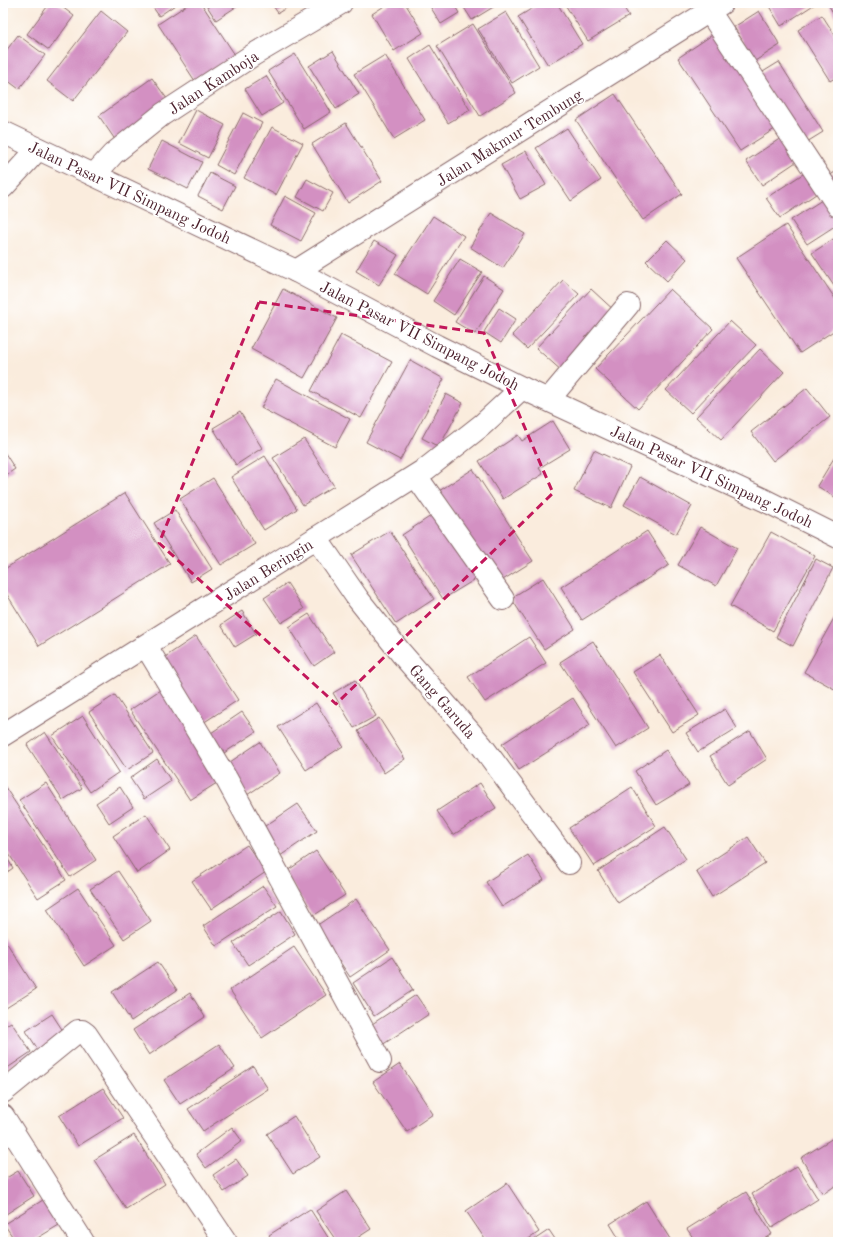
<svg xmlns="http://www.w3.org/2000/svg" width="841" height="1245" viewBox="0 0 841 1245" font-family="'Old Standard TT',serif">
<style>
.building{fill:#d390c2}
.lines{fill:none;stroke-linecap:round;stroke-linejoin:round}
.street-casing{stroke:#886769;stroke-width:24}
.secondary-casing{stroke:#886769;stroke-width:24}
.primary-casing{stroke:#886769;stroke-width:24}
.street{stroke:#fff;stroke-width:22}
.secondary{stroke:#fff;stroke-width:22}
.primary{stroke:#fff;stroke-width:22}
.marked{fill:none;stroke:#c2185b;stroke-width:3;stroke-dasharray:8 5;stroke-linejoin:round}
.labels{text-anchor:middle;stroke-width:3;stroke-linejoin:round;paint-order:stroke}
.street-label{font-size:16px;fill:#4a1f2b;stroke:#fff}
</style>
<rect width="100%" height="100%" fill="#fff"/>
<filter id="ink" filterUnits="userSpaceOnUse"><feTurbulence type="fractalNoise" baseFrequency=".025" numOctaves="2"/><feDisplacementMap in="SourceGraphic" scale="8" xChannelSelector="R" yChannelSelector="G"/><feConvolveMatrix kernelMatrix="1 2 1 2 8 2 1 2 1" color-interpolation-filters="sRGB"/></filter>
<filter id="wash" filterUnits="userSpaceOnUse"><feTurbulence type="fractalNoise" baseFrequency=".012" numOctaves="4" result="noise"/><feDisplacementMap in="SourceGraphic" scale="16" xChannelSelector="R" yChannelSelector="G"/><feGaussianBlur stdDeviation="0.9" result="paint"/><feColorMatrix in="noise" values="0 0 0 0 0 0 0 0 0 0 0 0 0 0 0 0 0 1.4 0 .05"/><feComposite in="paint" operator="in"/></filter>
<g filter="url(#wash)">
<rect width="100%" height="100%" fill="#faecdd"/>
<g id="blocks">
<g class="building">
<polygon points="50,3 57,3 74,16 49,50 27,34"/>
<polygon points="150,3 178,3 159,16"/>
<polygon points="190,3 201,3 235,55 195,81 158,24"/>
<polygon points="205,3 242,3 216,20"/>
<polygon points="271,3 294,3 278,13"/>
<polygon points="389,3 405,3 423,33 394,51 372,14"/>
<polygon points="428,3 453,3 459,13 441,24"/>
<polygon points="461,3 493,3 495,6 472,20"/>
<polygon points="541,3 557,3 582,44 548,65 518,17"/>
<polygon points="564,3 621,3 629,16 588,41"/>
<polygon points="767,3 814,3 815,4 781,26"/>
<polygon points="827,3 838,3 838,20"/>
<polygon points="101,11 127,32 73,101 47,81"/>
<polygon points="759,11 780,45 755,61 734,27"/>
<polygon points="506,12 539,66 512,83 478,29"/>
<polygon points="822,15 838,40 838,76 830,81 798,30"/>
<polygon points="473,24 516,93 480,116 437,46"/>
<polygon points="718,31 781,125 740,151 678,58"/>
<polygon points="18,35 45,55 19,89 3,77 3,55"/>
<polygon points="430,45 470,110 448,123 409,59"/>
<polygon points="333,51 359,94 336,109 309,66"/>
<polygon points="295,54 331,112 304,129 268,71"/>
<polygon points="385,55 425,120 394,139 354,74"/>
<polygon points="779,62 823,132 802,145 758,75"/>
<polygon points="266,76 283,103 262,116 245,89"/>
<polygon points="152,78 170,103 116,141 99,116"/>
<polygon points="615,94 682,194 643,220 576,120"/>
<polygon points="196,110 225,125 208,158 179,143"/>
<polygon points="243,113 262,123 234,175 216,165"/>
<polygon points="346,123 382,181 348,203 312,144"/>
<polygon points="272,127 303,143 276,195 244,178"/>
<polygon points="567,128 601,180 571,201 536,148"/>
<polygon points="781,138 796,162 762,185 746,161"/>
<polygon points="162,141 202,162 188,189 148,169"/>
<polygon points="526,151 546,185 520,199 501,165"/>
<polygon points="838,170 838,191 829,176"/>
<polygon points="806,172 819,192 780,218 766,198"/>
<polygon points="210,173 235,186 223,209 198,196"/>
<polygon points="307,179 333,193 323,211 297,197"/>
<polygon points="285,196 316,213 301,241 270,225"/>
<polygon points="825,198 838,217 838,224 807,244 791,220"/>
<polygon points="491,213 525,234 503,268 470,247"/>
<polygon points="433,216 464,236 427,294 395,274"/>
<polygon points="786,225 838,303 838,328 800,353 736,258"/>
<polygon points="838,236 838,292 812,253"/>
<polygon points="667,240 687,259 667,281 646,261"/>
<polygon points="374,241 398,255 379,285 356,271"/>
<polygon points="460,259 482,272 454,315 433,301"/>
<polygon points="484,276 504,289 475,334 455,322"/>
<polygon points="563,280 579,294 527,349 512,335"/>
<polygon points="283,289 337,318 304,378 251,349"/>
<polygon points="591,289 617,313 563,372 536,348"/>
<polygon points="670,289 713,329 638,409 595,369"/>
<polygon points="499,308 516,319 501,343 484,332"/>
<polygon points="730,321 756,345 691,413 666,390"/>
<polygon points="341,335 392,362 361,418 311,391"/>
<polygon points="760,349 784,372 721,440 696,417"/>
<polygon points="410,360 444,379 400,460 366,442"/>
<polygon points="276,379 350,419 335,447 261,408"/>
<polygon points="807,388 830,417 773,461 751,432"/>
<polygon points="446,394 463,403 439,447 422,438"/>
<polygon points="240,412 262,448 236,465 213,428"/>
<polygon points="553,421 570,449 539,468 543,474 503,499 479,461 518,435 522,441"/>
<polygon points="304,439 334,486 303,505 273,458"/>
<polygon points="3,450 15,469 3,477"/>
<polygon points="594,450 630,467 611,508 574,491"/>
<polygon points="265,456 297,509 264,530 231,477"/>
<polygon points="834,458 838,461 838,499 817,486"/>
<polygon points="473,469 533,561 498,583 439,491"/>
<polygon points="640,477 692,506 676,534 624,505"/>
<polygon points="213,478 255,544 221,565 180,499"/>
<polygon points="125,493 170,564 39,646 3,588 3,570"/>
<polygon points="175,510 212,569 191,582 154,523"/>
<polygon points="437,512 479,577 443,599 402,535"/>
<polygon points="700,527 737,548 716,586 678,565"/>
<polygon points="390,531 434,599 396,624 351,555"/>
<polygon points="647,531 669,565 582,620 561,587"/>
<polygon points="771,532 815,556 773,631 730,606"/>
<polygon points="816,559 833,568 793,646 776,637"/>
<polygon points="543,578 575,629 544,649 511,598"/>
<polygon points="287,583 304,609 281,623 264,598"/>
<polygon points="242,611 256,634 235,647 221,625"/>
<polygon points="838,611 838,691 804,672"/>
<polygon points="309,614 334,652 314,666 289,627"/>
<polygon points="196,636 238,700 203,723 162,659"/>
<polygon points="529,637 546,663 485,702 468,677"/>
<polygon points="593,641 648,728 616,748 560,662"/>
<polygon points="660,655 699,715 672,732 633,672"/>
<polygon points="355,680 376,716 354,728 333,693"/>
<polygon points="163,688 223,779 190,800 130,710"/>
<polygon points="115,695 153,753 127,770 89,712"/>
<polygon points="573,698 590,725 519,770 502,744"/>
<polygon points="316,703 343,746 306,770 278,727"/>
<polygon points="725,709 737,728 698,752 686,733"/>
<polygon points="242,712 256,732 224,753 211,733"/>
<polygon points="83,716 119,772 90,792 52,736"/>
<polygon points="379,718 405,759 384,773 358,731"/>
<polygon points="750,731 767,759 728,785 710,756"/>
<polygon points="45,732 82,788 63,800 27,745"/>
<polygon points="260,742 280,773 247,795 227,764"/>
<polygon points="666,750 689,785 656,805 635,771"/>
<polygon points="157,759 171,781 144,799 130,778"/>
<polygon points="46,783 96,860 70,877 19,800"/>
<polygon points="480,783 496,808 453,835 437,811"/>
<polygon points="3,784 66,880 38,898 3,845"/>
<polygon points="120,787 133,807 109,823 96,803"/>
<polygon points="632,787 656,826 594,866 569,828"/>
<polygon points="298,804 317,831 280,856 262,828"/>
<polygon points="146,814 170,850 137,873 113,836"/>
<polygon points="665,827 686,859 618,903 598,871"/>
<polygon points="748,837 765,863 712,897 696,871"/>
<polygon points="247,845 266,872 211,909 192,881"/>
<polygon points="3,851 13,868 3,875"/>
<polygon points="316,851 345,895 313,916 284,873"/>
<polygon points="528,855 544,880 502,907 486,882"/>
<polygon points="118,871 151,921 124,939 90,889"/>
<polygon points="263,886 277,906 216,946 203,926"/>
<polygon points="78,888 116,945 84,966 47,909"/>
<polygon points="356,899 390,950 350,977 316,926"/>
<polygon points="281,911 295,934 248,965 233,943"/>
<polygon points="3,937 36,989 6,1008 3,1004"/>
<polygon points="294,947 326,995 262,1038 230,990"/>
<polygon points="392,957 413,990 374,1016 353,983"/>
<polygon points="158,962 177,990 131,1021 112,992"/>
<polygon points="190,993 205,1017 149,1055 133,1030"/>
<polygon points="416,995 429,1014 382,1045 369,1026"/>
<polygon points="52,1014 67,1037 41,1054 26,1031"/>
<polygon points="11,1022 31,1052 3,1071 3,1027"/>
<polygon points="219,1044 235,1068 180,1104 164,1080"/>
<polygon points="400,1064 433,1114 407,1132 373,1082"/>
<polygon points="253,1066 268,1089 203,1131 188,1109"/>
<polygon points="103,1088 123,1118 78,1146 59,1116"/>
<polygon points="294,1116 320,1157 293,1174 267,1134"/>
<polygon points="232,1127 242,1141 206,1168 196,1154"/>
<polygon points="134,1135 165,1184 126,1209 94,1160"/>
<polygon points="833,1138 838,1146 838,1184 823,1194 801,1158"/>
<polygon points="236,1159 248,1176 224,1192 213,1175"/>
<polygon points="797,1166 818,1199 772,1228 752,1194"/>
<polygon points="18,1171 34,1196 3,1216 3,1180"/>
<polygon points="507,1183 539,1232 524,1242 487,1242 466,1211"/>
<polygon points="346,1191 371,1229 351,1242 337,1242 316,1211"/>
<polygon points="746,1192 772,1234 759,1242 696,1242 687,1229"/>
<polygon points="43,1200 59,1225 31,1242 16,1242 4,1224"/>
<polygon points="646,1201 672,1242 621,1242 610,1224"/>
<polygon points="310,1209 331,1242 273,1242 269,1235"/>
<polygon points="549,1230 557,1242 531,1242"/>
</g>
</g>
</g>
<g filter="url(#ink)">
<use href="#blocks" fill-opacity="0" stroke="#886769" stroke-width="1"/>
<g class="lines">
<g class="street-casing">
<g id="street">
<polyline points="709,11 838,206"/>
<polyline points="94,175 113,154 163,114 253,55 341,3"/>
<polyline points="3,187 38,149"/>
<polyline points="549,399 628,305"/>
<polyline points="416,476 503,599"/>
<polyline points="316,538 358,599 401,653 482,746 569,863"/>
<polyline points="146,646 227,780 380,1061"/>
<polyline points="3,1092 78,1031 82,1031 86,1034 226,1242"/>
<polyline points="3,1116 83,1242"/>
</g>
</g>
<g class="secondary-casing">
<g id="secondary">
<polyline points="296,271 722,3"/>
<polyline points="3,735 426,469 482,425 522,388"/>
</g>
</g>
<g class="primary-casing">
<polyline id="primary" points="3,132 296,271 437,346 522,388 764,500 838,537"/>
</g>
<use href="#street" class="street"/>
<use href="#secondary" class="secondary"/>
<use href="#primary" class="primary"/>
</g>
</g>
<path class="marked" d="M259,302L484,333L553,493L336,704L159,543Z"/>
<g class="labels">
<g class="street-label">
<text transform="translate(213 82) rotate(-33)" y="6">Jalan Kamboja</text>
<text transform="translate(509 137) rotate(-32)" y="6">Jalan Makmur Tembung</text>
<text transform="translate(130 192) rotate(25)" y="6">Jalan Pasar VII Simpang Jodoh</text>
<text transform="translate(420 335) rotate(27)" y="6">Jalan Pasar VII Simpang Jodoh</text>
<text transform="translate(712 476) rotate(25)" y="6">Jalan Pasar VII Simpang Jodoh</text>
<text transform="translate(268 569) rotate(-32)" y="6">Jalan Beringin</text>
<text transform="translate(443 701) rotate(49)" y="6">Gang Garuda</text>
</g>
</g>
<rect width="841" height="1245" fill="none" stroke="#fff" stroke-width="16"/>
</svg>
